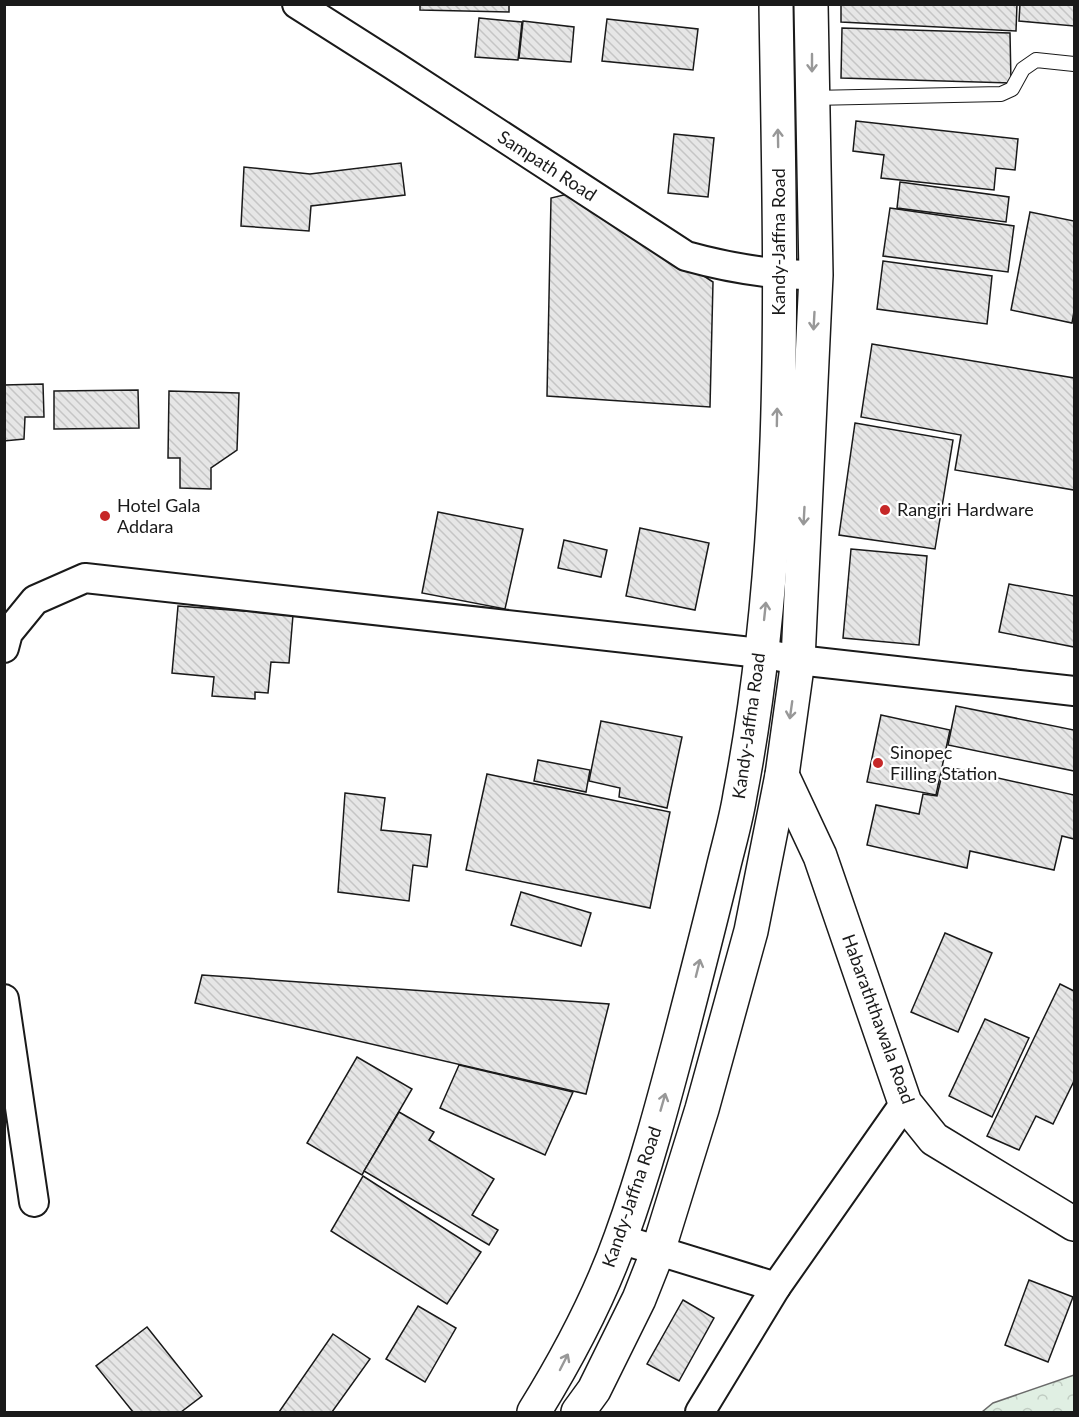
<svg xmlns="http://www.w3.org/2000/svg" width="1079" height="1417" viewBox="0 0 1079 1417" font-family="Lato,sans-serif">
<style>
.forest{fill:url(#forest-crowns);stroke:#6a6a6a;stroke-width:1.5}
.building{fill:url(#building-back-hatch);stroke:#1a1a1a;stroke-width:1.5}
.lines{fill:none;stroke-linecap:round;stroke-linejoin:round}
.lane-casing{stroke:#1a1a1a;stroke-width:16}
.street-casing{stroke:#1a1a1a;stroke-width:32}
.secondary-casing{stroke:#1a1a1a;stroke-width:36}
.highway-casing{stroke:#1a1a1a;stroke-width:36}
.lane{stroke:#fff;stroke-width:14}
.street{stroke:#fff;stroke-width:28}
.secondary{stroke:#fff;stroke-width:33}
.highway{stroke:#fff;stroke-width:33}
.oneway{stroke:#989898}
.poi-dot{fill:#c62828;stroke:#fff;stroke-width:2}
.labels{text-anchor:middle;stroke-width:4.5;stroke-linejoin:round;paint-order:stroke}
.street-label{font-size:18px;fill:#1a1a1a;stroke:#fff}
.poi-label{font-size:18px;fill:#1a1a1a;stroke:#fff;text-anchor:start}
</style>
<defs>
<pattern id="forest-crowns" width="20" height="18" patternUnits="userSpaceOnUse" patternTransform="scale(1.5)"><rect width="20" height="18" fill="#e0efe3"/><path d="M2 6a3 3 0 1 1 6 0M12 15a3 3 0 1 1 6 0" fill="none" stroke="#c0ccc2"/></pattern>
<pattern id="building-back-hatch" width="6" height="6" patternUnits="userSpaceOnUse" patternTransform="scale(1.5)"><rect width="6" height="6" fill="#e6e6e6"/><path d="M-1 5l2 2M0 0l6 6M5-1l2 2" fill="none" stroke="#c5c5c5"/></pattern>
</defs>
<rect width="100%" height="100%" fill="#fff"/>
<polygon class="forest" points="1074,1375 1074,1412 982,1412 993,1403"/>
<g class="building">
<polygon points="420,4 509,4 509,12 420,10"/>
<polygon points="841,4 1017,4 1016,31 841,22"/>
<polygon points="1020,4 1074,4 1074,26 1019,21"/>
<polygon points="479,18 522,22 518,60 475,57"/>
<polygon points="607,19 698,29 693,70 602,61"/>
<polygon points="523,21 574,27 571,62 519,58"/>
<polygon points="842,28 1010,33 1011,83 841,78"/>
<polygon points="856,121 1018,139 1015,170 996,168 994,190 881,178 884,155 853,151"/>
<polygon points="674,134 714,138 708,197 668,193"/>
<polygon points="401,163 405,195 311,206 309,231 241,226 244,167 310,174"/>
<polygon points="900,182 1009,197 1006,222 897,208"/>
<polygon points="576,192 713,282 710,407 547,396 551,198"/>
<polygon points="890,208 1014,226 1008,272 883,256"/>
<polygon points="1030,212 1074,221 1074,311 1072,323 1011,310"/>
<polygon points="883,261 992,276 987,324 877,309"/>
<polygon points="872,344 1074,378 1074,490 955,470 961,435 861,417"/>
<polygon points="43,384 44,417 25,417 24,439 4,441 4,385"/>
<polygon points="138,390 139,428 54,429 54,391"/>
<polygon points="169,391 239,393 237,450 211,468 211,489 180,488 180,458 168,458"/>
<polygon points="855,423 953,440 935,549 839,535"/>
<polygon points="438,512 523,529 505,609 422,593"/>
<polygon points="640,528 709,543 695,610 626,596"/>
<polygon points="564,540 607,550 601,577 558,568"/>
<polygon points="851,549 927,556 919,645 843,638"/>
<polygon points="1009,584 1074,596 1074,647 999,632"/>
<polygon points="178,606 293,615 289,663 271,662 268,693 255,692 255,699 212,696 214,677 172,673"/>
<polygon points="956,706 1074,730 1074,771 948,745"/>
<polygon points="881,715 950,730 936,795 867,782"/>
<polygon points="601,721 682,737 667,808 619,797 620,788 589,781"/>
<polygon points="538,760 590,770 586,792 534,781"/>
<polygon points="944,766 1074,795 1074,839 1062,836 1054,870 970,851 967,868 867,845 876,805 919,814 923,794 937,796"/>
<polygon points="487,774 670,812 650,908 466,870"/>
<polygon points="345,793 385,798 381,830 431,835 427,867 413,865 409,901 338,892"/>
<polygon points="521,892 591,913 581,946 511,925"/>
<polygon points="945,933 992,953 958,1032 911,1012"/>
<polygon points="202,975 609,1004 586,1094 195,1003"/>
<polygon points="1060,984 1074,991 1074,1081 1053,1124 1036,1116 1019,1150 987,1136"/>
<polygon points="985,1019 1029,1038 992,1117 949,1096"/>
<polygon points="357,1057 412,1089 362,1175 307,1143"/>
<polygon points="459,1065 573,1092 545,1155 440,1108"/>
<polygon points="399,1112 434,1132 429,1140 494,1179 472,1215 498,1230 489,1245 364,1171"/>
<polygon points="363,1176 481,1252 447,1304 331,1231"/>
<polygon points="1029,1280 1073,1297 1048,1362 1005,1345"/>
<polygon points="683,1300 714,1318 679,1381 647,1364"/>
<polygon points="418,1306 456,1328 425,1382 386,1359"/>
<polygon points="147,1327 202,1396 181,1412 133,1412 96,1366"/>
<polygon points="333,1334 370,1359 332,1412 279,1412"/>
</g>
<g class="lines">
<g class="lane-casing">
<polyline id="lane" points="812,98 1001,94 1012,89 1023,69 1036,60 1074,64"/>
</g>
<g class="street-casing">
<g id="street">
<path d="M297,4L393,65L686,256C729,268 772,275 816,275"/>
<polyline points="4,648 8,633 35,600 85,578 760,653 798,660 1074,691"/>
<polyline points="4,999 34,1202"/>
<polyline points="620,1239 776,1287"/>
<polyline points="700,1412 776,1287 905,1103"/>
</g>
</g>
<g class="secondary-casing">
<polyline id="secondary" points="782,775 820,856 905,1103 934,1139 1074,1224"/>
</g>
<g class="highway-casing">
<g id="highway">
<path d="M534,1412C568,1357 599,1299 621,1237C645,1171 663,1103 681,1035C695,981 709,927 722,873C728,847 736,821 740,795C790,535 780,267 776,4"/>
<polyline points="578,1412 594,1390 639,1299 658,1251 702,1109 751,931 782,775 798,660 816,275 811,4"/>
</g>
</g>
<use href="#lane" class="lane"/>
<use href="#street" class="street"/>
<use href="#secondary" class="secondary"/>
<use href="#highway" class="highway"/>
</g>
<defs><path id="oneway-shaft" d="M-6 0H5M1.5-3L5.5 0L1.5 3" fill="none" stroke-width="1.6" stroke-linecap="round" stroke-linejoin="round" transform="scale(1.5)"/></defs>
<g class="oneway">
<use href="#oneway-shaft" transform="translate(812 63) rotate(90)"/>
<use href="#oneway-shaft" transform="translate(778 138) rotate(-91)"/>
<use href="#oneway-shaft" transform="translate(814 321) rotate(93)"/>
<use href="#oneway-shaft" transform="translate(777 417) rotate(-89)"/>
<use href="#oneway-shaft" transform="translate(804 516) rotate(93)"/>
<use href="#oneway-shaft" transform="translate(765 611) rotate(-84)"/>
<use href="#oneway-shaft" transform="translate(791 710) rotate(98)"/>
<use href="#oneway-shaft" transform="translate(698 968) rotate(-76)"/>
<use href="#oneway-shaft" transform="translate(663 1102) rotate(-74)"/>
<use href="#oneway-shaft" transform="translate(564 1362) rotate(-63)"/>
</g>
<g class="poi-dot">
<circle cx="885" cy="510" r="6"/>
<circle cx="105" cy="516" r="6"/>
<circle cx="878" cy="763" r="6"/>
</g>
<g class="labels">
<g class="street-label">
<text transform="translate(547 166) rotate(33)" y="6">Sampath Road</text>
<text transform="translate(779 242) rotate(-90)" y="6">Kandy-Jaffna Road</text>
<text transform="translate(749 726) rotate(-82)" y="6">Kandy-Jaffna Road</text>
<text transform="translate(878 1019) rotate(70)" y="6">Habaraththawala Road</text>
<text transform="translate(632 1197) rotate(-71)" y="6">Kandy-Jaffna Road</text>
</g>
<g class="poi-label">
<text x="117" y="512">Hotel Gala<tspan x="117" dy="21">Addara</tspan></text>
<text x="897" y="516">Rangiri Hardware</text>
<text x="890" y="759">Sinopec<tspan x="890" dy="21">Filling Station</tspan></text>
</g>
</g>
<rect width="1079" height="1417" fill="none" stroke="#1a1a1a" stroke-width="12"/>
</svg>
